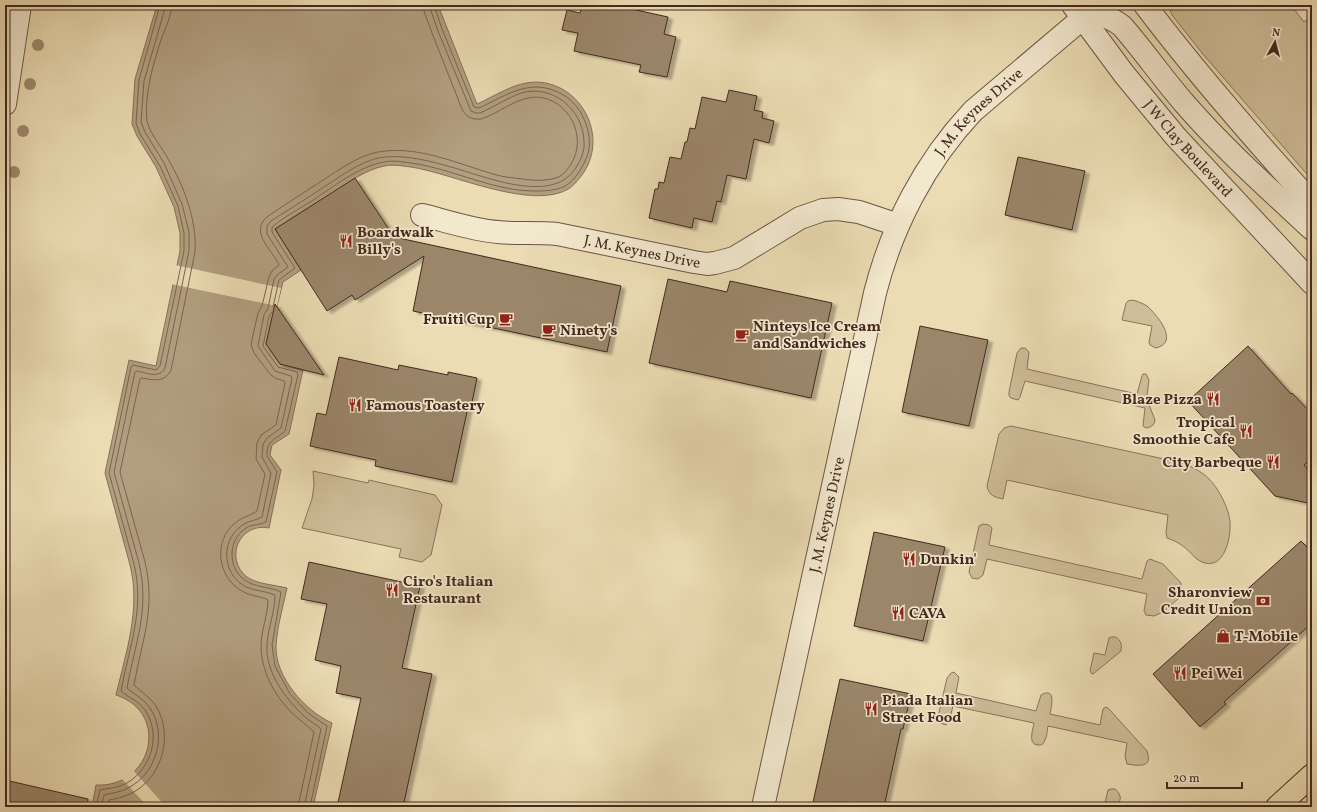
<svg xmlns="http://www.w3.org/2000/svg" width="1317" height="812" viewBox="0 0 1317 812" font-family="Vollkorn,serif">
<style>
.green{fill:#cfbe9a;stroke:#8a745c}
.water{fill:#b29f80;stroke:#867059}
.pier{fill:#ebdcb3}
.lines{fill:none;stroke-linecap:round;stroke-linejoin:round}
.shore{stroke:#7b644f;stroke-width:1}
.building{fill:#9b866b;stroke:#44291e;filter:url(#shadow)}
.minor-casing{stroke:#6e5643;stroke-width:24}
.tertiary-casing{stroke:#6e5643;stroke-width:24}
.primary-casing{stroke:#44291e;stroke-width:24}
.minor{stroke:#f2e8ce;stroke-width:22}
.tertiary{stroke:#f2e8ce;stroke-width:22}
.primary{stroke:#ebdcb3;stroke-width:22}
.tree{fill:#9f8a6f}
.labels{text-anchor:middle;stroke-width:3.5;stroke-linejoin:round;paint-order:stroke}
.street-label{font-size:15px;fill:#44291e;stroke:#f2e8ce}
.poi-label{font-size:15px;font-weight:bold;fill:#44291e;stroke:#f2e8ce;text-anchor:start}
</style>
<defs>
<filter id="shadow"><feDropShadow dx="4.5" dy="2.5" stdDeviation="1" flood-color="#0004"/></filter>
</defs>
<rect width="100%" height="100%" fill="#ebdcb3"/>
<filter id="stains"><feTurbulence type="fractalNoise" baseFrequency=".005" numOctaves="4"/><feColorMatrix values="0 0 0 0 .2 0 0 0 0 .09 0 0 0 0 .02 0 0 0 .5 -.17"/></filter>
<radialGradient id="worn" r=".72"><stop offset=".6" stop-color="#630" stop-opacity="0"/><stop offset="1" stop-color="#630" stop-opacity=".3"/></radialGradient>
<g class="green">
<polygon points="1168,5 1291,5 1304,22 1312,16 1312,180 1202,53 1172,15"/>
<path d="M1132,300C1137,301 1142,303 1147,306C1157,315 1180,342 1156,348L1150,345L1149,342L1152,326L1122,320L1126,303L1128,301Z"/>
<path d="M1021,348H1025L1029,352L1027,369L1137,394L1142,376L1143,374H1146L1149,380L1147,396L1148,402L1155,420C1154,426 1151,427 1146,428L1143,426L1145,408L1025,381L1020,397L1018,400L1011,398L1009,396V392L1017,353Z"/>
<path d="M1011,426L1178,462C1192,466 1206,473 1215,486C1222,496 1229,510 1230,522C1231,537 1225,568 1205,563C1196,561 1190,551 1183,546C1179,543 1173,540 1167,538L1166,533L1168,515L1007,480L1003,499C995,497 989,496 987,486L999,434L1004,428Z"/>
<polygon points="313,471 368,483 369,480 435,495 442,505 431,555 422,562 399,557 401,549 302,528 312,499 314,485"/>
<polygon points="983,524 989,525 992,528 989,545 1142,579 1147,561 1150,559 1163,564 1181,583 1181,591 1179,598 1163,612 1154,616 1146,615 1144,611 1147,594 987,559 983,575 978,579 972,578 969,572 979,526"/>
<path d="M1112,637H1116C1121,641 1122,644 1121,651L1093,674H1092L1090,671L1094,653L1105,655L1109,638Z"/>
<path d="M954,672L959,677L956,693L1036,711L1041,695C1057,686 1051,708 1050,714L1100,725L1103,709L1106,707L1108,708L1147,751C1153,768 1139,766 1127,764L1125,756L1127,743L1048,726C1047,731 1047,738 1044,742C1043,745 1041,745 1039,745C1027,745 1033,730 1034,723L953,706L949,722L946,725L940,723L938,721V717L947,678L951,673Z"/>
<path d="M1111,789H1115C1122,795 1122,801 1115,807H1104L1108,790Z"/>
</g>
<path class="water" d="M157,5H438L477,104C495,96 515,82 536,82C581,83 608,135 584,172C580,178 575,184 570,188C533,212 452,173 411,167C402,166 393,164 384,166C365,170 347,183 331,194C312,205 293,217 275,229L301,270L283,282L277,306L280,311L272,317L266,344L280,364L303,370L289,434L272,445L270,455L281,470L269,528C239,522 224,559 247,577C257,584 275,585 287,588C283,607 277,627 276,646C275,677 305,711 332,723L313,807H92L96,785C152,788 171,713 116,695C126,652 141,609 130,565L105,473L129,360L156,366L180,251V233L174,207L156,167L137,136L132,124L135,79Z"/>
<g class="pier">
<polygon points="175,265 281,288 277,306 171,284"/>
<polygon points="133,770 166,807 148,807 122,779"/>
</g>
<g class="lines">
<g class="shore">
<path d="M273,307L279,280L295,268L272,232V227C284,217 297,210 310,202C332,188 359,166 384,162C393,160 402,162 411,163C454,169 494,192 538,191C547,191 559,190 567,185C575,179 581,170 585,161C594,144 588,122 577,107C571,100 564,94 555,91C528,79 503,97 479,108L474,107L442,29L434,5"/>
<path d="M272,312L269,316L263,346L278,367L297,372L298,375L285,431C274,441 267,439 267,456L277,472L266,522C260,525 252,524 246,528C226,541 228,572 248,582C259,588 271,587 281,592L272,645L275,666L290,694L309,714L327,726L310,807"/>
<path d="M96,807L100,790C109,788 118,788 127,783C151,769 162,735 145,710C139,701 129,698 121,691C129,647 145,610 134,564L109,473L131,367L133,365L156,370L160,366L184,251V233L178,206L160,166L140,134L136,123L139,80L160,5"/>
<path d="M101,807L104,795C112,793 121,792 128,788C156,774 168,735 150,708C144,699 135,695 127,688C135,643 150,610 139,563L114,472L135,372L137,371C147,373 159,379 165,368L189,251V232L182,204L164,163L145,132L141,122L144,81L166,5"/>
<path d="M107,807L109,800C116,799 123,797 130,794C162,779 174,736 156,706C150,697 141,692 134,685C142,640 156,609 145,562L120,472L140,379L142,378C154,380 164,383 171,370L195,252C197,220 184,186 168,159C163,149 149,132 147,121C144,96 153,64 161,40C165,29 171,17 172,5"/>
<path d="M298,807L314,732C307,725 298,719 291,712C274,695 261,670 261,646C261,630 268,615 268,600C260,596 250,596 242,591C217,577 213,541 235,523C242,517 250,516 257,511L265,474L256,459L257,443L261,435L276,425L285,383L284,381L275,378L270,374L254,353L251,344L258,313L262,306L269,277L272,271L279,265C273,251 249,232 267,217C284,205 302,194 320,182C339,170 361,153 385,151C421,147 459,164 493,174C503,177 513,178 523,179C535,181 547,181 559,177C564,174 568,169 571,164C588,137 569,99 537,97C516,97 500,113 481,119C472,120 466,117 462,109L432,33L424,11L423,5"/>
<path d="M304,807L321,729C316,724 309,721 304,716C285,698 265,672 267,644C268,628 275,612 275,595C266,591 255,591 246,587C223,575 220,543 240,527C246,521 255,521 262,517L271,473L262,457L263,444L267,438L281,428L292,378L291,376L275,371L258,346L264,315L268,308L274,279L277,275L288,267L267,234V226L271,221C288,210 306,199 324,187C341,176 365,158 386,157C407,155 430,161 451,167C484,176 551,205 575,169C581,160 585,151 584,141C583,109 552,84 521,93C507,98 494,107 480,113H476L471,111L438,31L429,5"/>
</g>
</g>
<g class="building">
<polygon points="582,5 637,5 636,10 668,17 664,34 676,37 667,77 639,72 641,65 574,51 578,33 562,30 567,10 580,13"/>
<polygon points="729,90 757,96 754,110 763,112 762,118 774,121 769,143 754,139 746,179 727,175 721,202 717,201 712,222 694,218 692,228 649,218 655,189 658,189 659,182 664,183 670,157 681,159 685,142 687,142 690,128 695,129 702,97 726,102"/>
<polygon points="1018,157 1085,171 1072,230 1005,215"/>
<polygon points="355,178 394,237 621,286 607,352 413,311 424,256 355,300 352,295 327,311 275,229"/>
<polygon points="668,279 727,292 730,281 832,303 811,398 649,363"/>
<polygon points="275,304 324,375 280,364 266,344"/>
<polygon points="920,326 988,340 969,426 902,412"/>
<polygon points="1248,346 1291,394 1292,393 1312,414 1312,458 1304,465 1312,474 1312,484 1308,503 1275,496 1188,401"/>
<polygon points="339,357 398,370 399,365 448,375 448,372 477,378 471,407 468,407 452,482 375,466 376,460 310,446 317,413 326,415"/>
<polygon points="874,532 945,547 923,641 854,626"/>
<polygon points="1301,541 1312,552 1312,623 1224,702 1226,704 1200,727 1153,674"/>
<polygon points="309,562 420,586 402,668 432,674 403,807 337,807 361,698 336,693 341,666 315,660 327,604 301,599"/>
<polygon points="840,679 911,694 903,729 901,729 884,807 812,807"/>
<polygon points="5,780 88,799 87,807 5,807"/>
</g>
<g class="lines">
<g class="minor-casing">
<g id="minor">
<polyline points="5,104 20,5"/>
<path id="s1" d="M422,215C447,221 472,230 498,232C517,234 537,232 557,234L694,262L707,264L715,263L734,258L800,218L823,210L838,209L859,212L898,225"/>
<path id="s2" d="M763,807L875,293C892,226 925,162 973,111L1097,6"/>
</g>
</g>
<g class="tertiary-casing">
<g id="tertiary">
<path id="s3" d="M1073,5L1124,74L1176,137L1312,283"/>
<path d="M1145,5C1197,74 1254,139 1312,203"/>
<path d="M1082,18C1095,11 1110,17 1122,26C1144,51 1163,79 1185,104C1224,149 1269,189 1312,229"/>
</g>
</g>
<g class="primary-casing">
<polyline id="primary" points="1277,807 1312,775"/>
</g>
<use href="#minor" class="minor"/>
<use href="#tertiary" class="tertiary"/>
<use href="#primary" class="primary"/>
</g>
<g class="tree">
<circle cx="38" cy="45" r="6"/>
<circle cx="30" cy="84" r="6"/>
<circle cx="23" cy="131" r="6"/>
<circle cx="14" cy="172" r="6"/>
</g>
<defs>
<g id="restaurant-bare" transform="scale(1.08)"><path d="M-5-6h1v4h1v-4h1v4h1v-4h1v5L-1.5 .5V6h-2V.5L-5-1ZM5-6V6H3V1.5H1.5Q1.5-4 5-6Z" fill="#8f2418" stroke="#f2e8ce" stroke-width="2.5" paint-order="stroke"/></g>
<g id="cafe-bare" transform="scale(1.08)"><path d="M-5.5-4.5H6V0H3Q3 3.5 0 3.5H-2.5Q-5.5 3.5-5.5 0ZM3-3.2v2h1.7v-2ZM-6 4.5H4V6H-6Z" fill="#8f2418" stroke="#f2e8ce" stroke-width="2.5" paint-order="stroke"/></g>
<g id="bank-bare" transform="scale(1.08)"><path d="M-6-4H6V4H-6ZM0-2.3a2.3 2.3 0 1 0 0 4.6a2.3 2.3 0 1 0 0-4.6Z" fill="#8f2418" stroke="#f2e8ce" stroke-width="2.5" paint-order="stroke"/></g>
<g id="shop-bare" transform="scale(1.08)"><path d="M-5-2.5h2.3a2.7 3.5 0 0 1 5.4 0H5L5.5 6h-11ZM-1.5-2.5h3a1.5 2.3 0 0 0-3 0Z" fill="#8f2418" stroke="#f2e8ce" stroke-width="2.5" paint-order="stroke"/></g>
</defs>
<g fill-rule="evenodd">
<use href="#restaurant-bare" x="346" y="241"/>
<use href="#cafe-bare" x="506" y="319"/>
<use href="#cafe-bare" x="549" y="330"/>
<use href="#cafe-bare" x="742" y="335"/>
<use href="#restaurant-bare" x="1213" y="399"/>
<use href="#restaurant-bare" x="355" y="405"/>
<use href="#restaurant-bare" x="1246" y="431"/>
<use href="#restaurant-bare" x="1273" y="462"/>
<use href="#restaurant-bare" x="909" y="559"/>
<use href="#restaurant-bare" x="392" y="590"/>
<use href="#bank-bare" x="1263" y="601"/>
<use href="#restaurant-bare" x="898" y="613"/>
<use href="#shop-bare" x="1223" y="636"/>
<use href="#restaurant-bare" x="1180" y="673"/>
<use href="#restaurant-bare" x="871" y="709"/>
</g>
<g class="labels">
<g class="street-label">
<text dy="5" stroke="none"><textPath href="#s2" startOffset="738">J. M. Keynes Drive</textPath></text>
<text dy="5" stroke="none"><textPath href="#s3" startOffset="184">J W Clay Boulevard</textPath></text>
<text dy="5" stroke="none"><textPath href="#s1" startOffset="224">J. M. Keynes Drive</textPath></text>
<text dy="5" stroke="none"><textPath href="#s2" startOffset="299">J. M. Keynes Drive</textPath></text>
</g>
<g class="poi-label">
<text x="357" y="237">Boardwalk<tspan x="357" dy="17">Billy's</tspan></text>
<text x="495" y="324" text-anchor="end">Fruiti Cup</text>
<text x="753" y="331">Ninteys Ice Cream<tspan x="753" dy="17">and Sandwiches</tspan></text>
<text x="560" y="335">Ninety's</text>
<text x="1202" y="404" text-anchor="end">Blaze Pizza</text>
<text x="366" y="410">Famous Toastery</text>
<text x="1235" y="427" text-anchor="end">Tropical<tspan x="1235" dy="17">Smoothie Cafe</tspan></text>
<text x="1262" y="467" text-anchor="end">City Barbeque</text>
<text x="920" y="564">Dunkin'</text>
<text x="403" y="586">Ciro's Italian<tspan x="403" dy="17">Restaurant</tspan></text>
<text x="1252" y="597" text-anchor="end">Sharonview<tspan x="1252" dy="17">Credit Union</tspan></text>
<text x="909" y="618">CAVA</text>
<text x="1234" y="641">T-Mobile</text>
<text x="1191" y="678">Pei Wei</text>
<text x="882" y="705">Piada Italian<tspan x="882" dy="17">Street Food</tspan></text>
</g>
</g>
<rect width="1317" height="812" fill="none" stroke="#ebdcb3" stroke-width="20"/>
<rect x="6" y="6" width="1305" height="800" fill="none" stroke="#44291e" stroke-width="2"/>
<rect x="10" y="10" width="1297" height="792" fill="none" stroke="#44291e"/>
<g transform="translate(1275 42) rotate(7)" stroke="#f2e8ce" stroke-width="3" paint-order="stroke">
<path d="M0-3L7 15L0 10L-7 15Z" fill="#44291e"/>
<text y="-6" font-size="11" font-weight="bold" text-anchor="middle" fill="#44291e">N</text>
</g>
<path d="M1167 782v6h75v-6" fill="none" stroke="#44291e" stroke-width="2"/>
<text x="1173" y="782" font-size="12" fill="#44291e" stroke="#f2e8ce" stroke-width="3" paint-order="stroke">20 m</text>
<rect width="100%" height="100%" filter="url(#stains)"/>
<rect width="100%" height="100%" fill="url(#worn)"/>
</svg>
